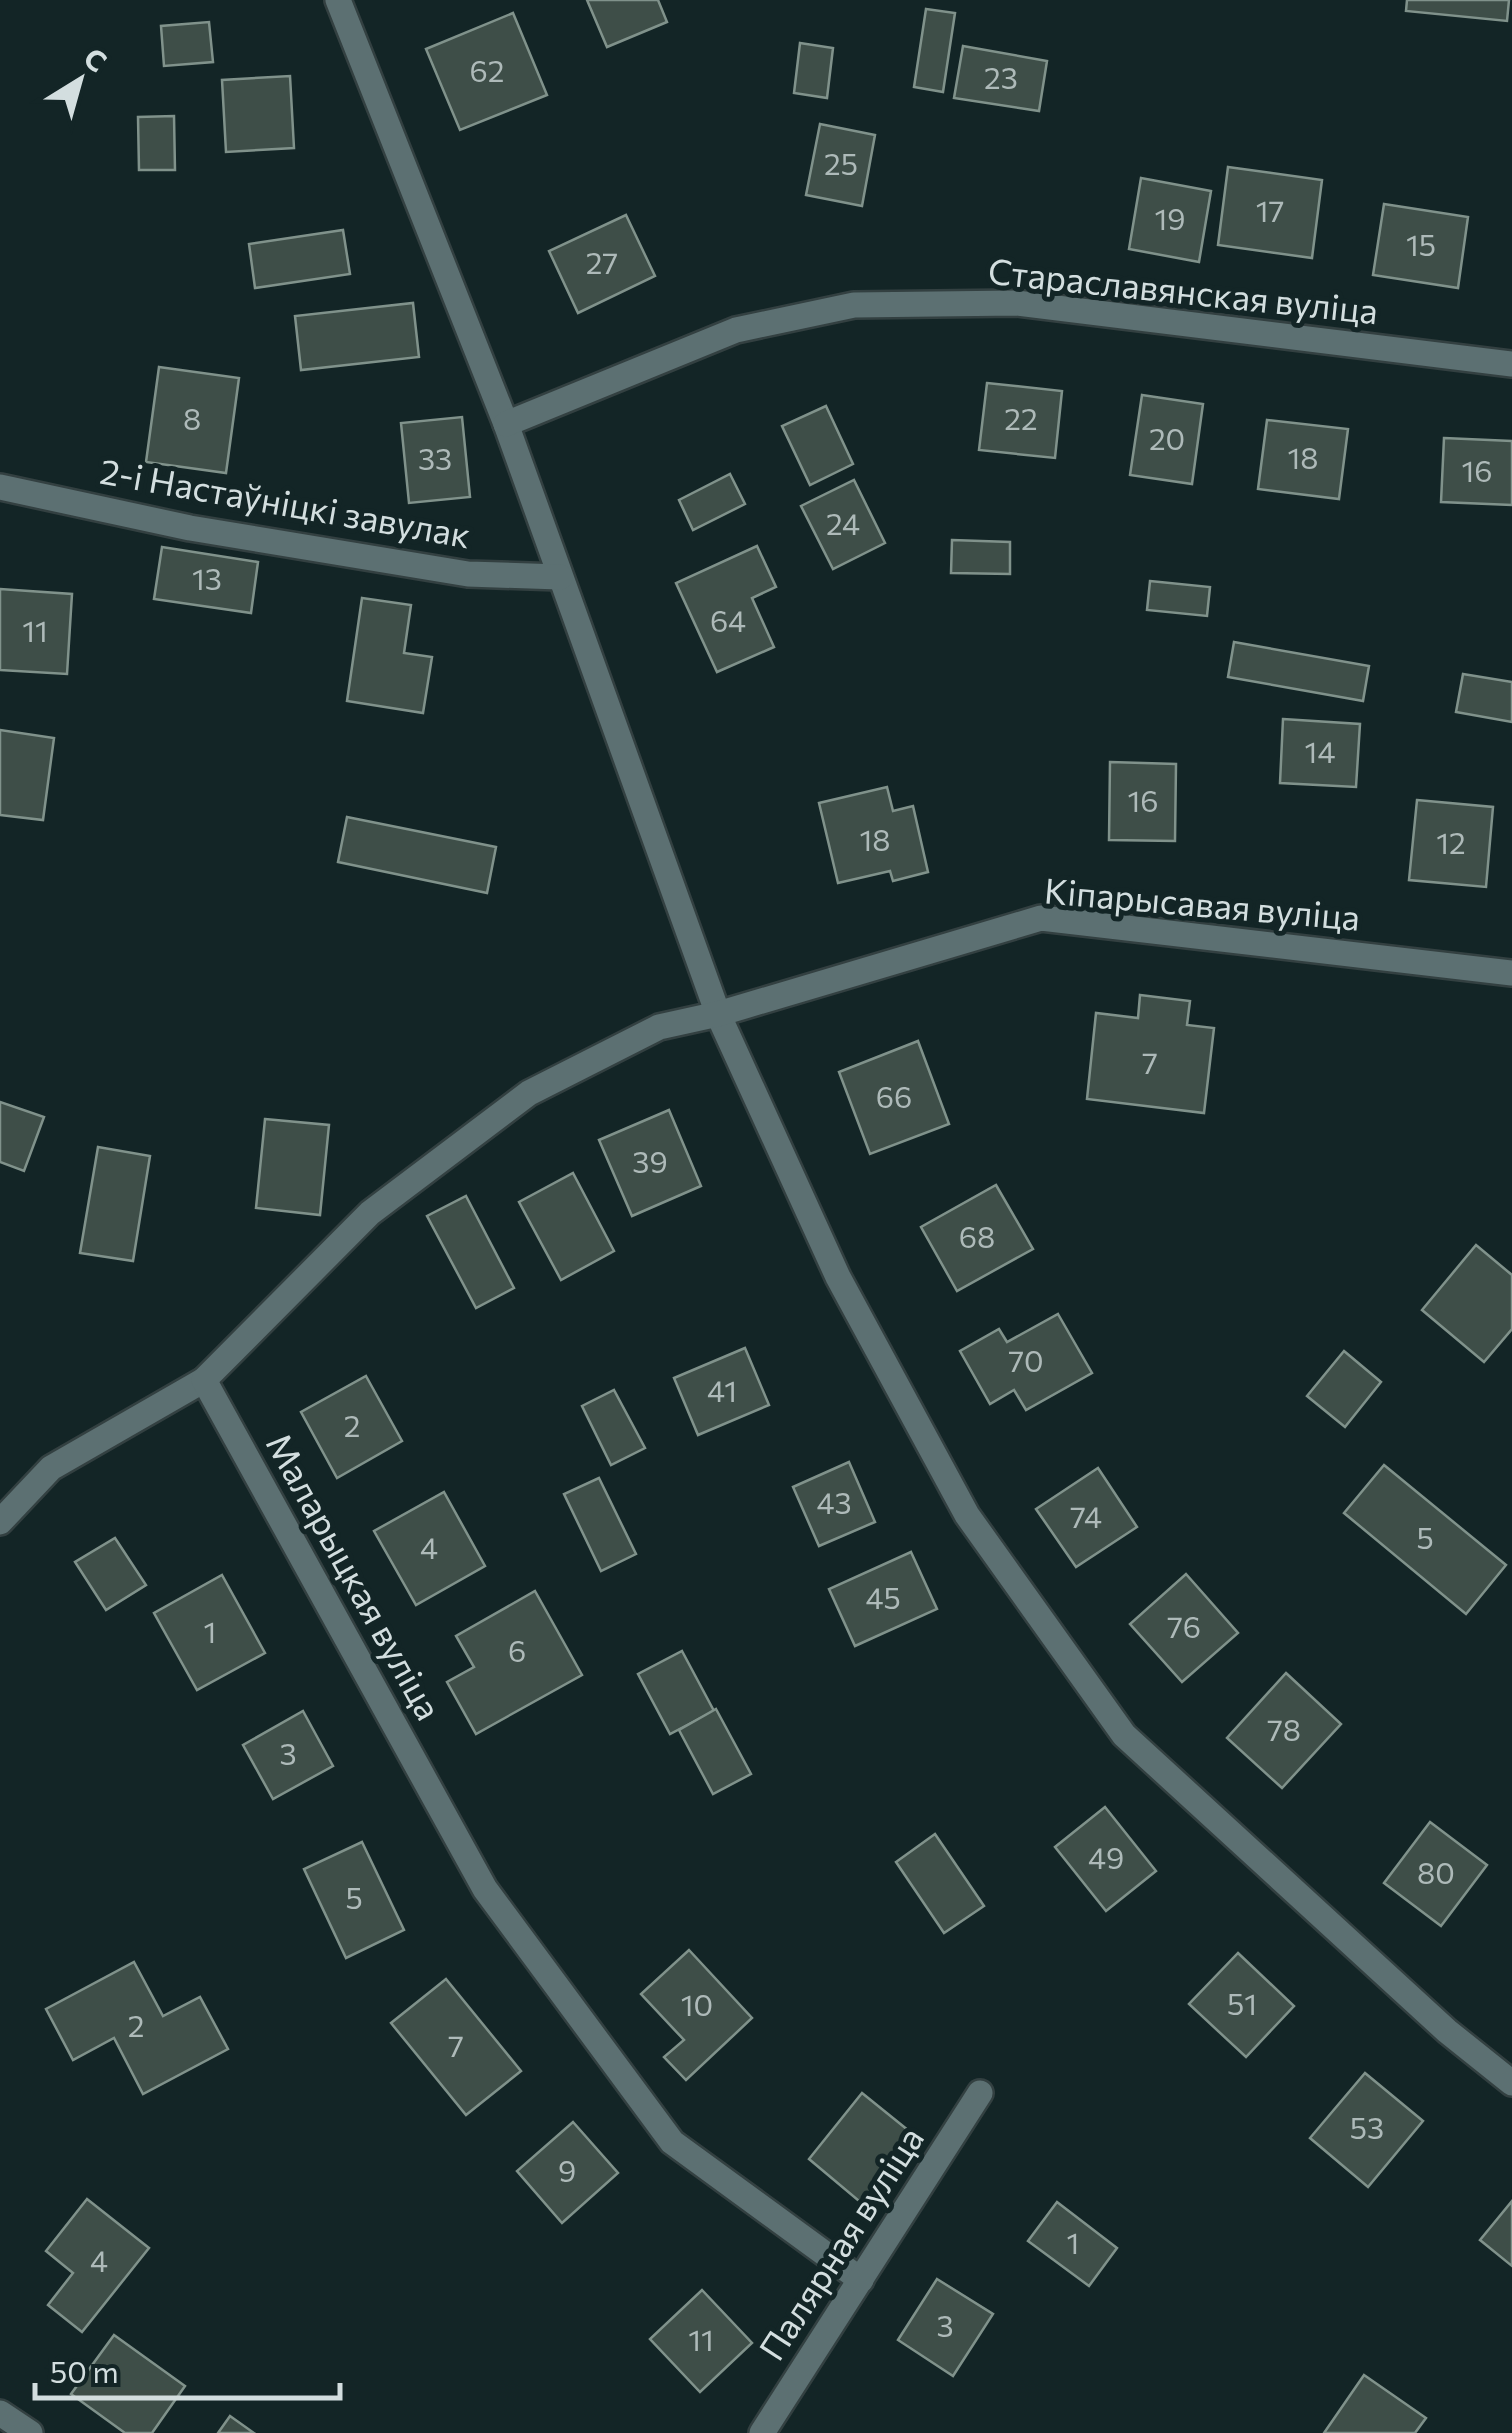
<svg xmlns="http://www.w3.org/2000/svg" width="1512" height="2433" viewBox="0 0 1512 2433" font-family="Commissioner,sans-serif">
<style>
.building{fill:#3e4e48;stroke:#80928b;stroke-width:2.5}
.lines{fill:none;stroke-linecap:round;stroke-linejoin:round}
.street-casing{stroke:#334041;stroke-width:30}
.street{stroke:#5c7072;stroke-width:25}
.labels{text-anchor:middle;stroke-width:10;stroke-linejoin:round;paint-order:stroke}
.number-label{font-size:30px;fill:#aebab9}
.street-label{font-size:35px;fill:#d3dedf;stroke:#132526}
</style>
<rect width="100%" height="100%" fill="#132526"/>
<g class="building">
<polygon points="587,0 658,0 667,22 607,47"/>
<polygon points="1407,0 1509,0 1507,21 1406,11"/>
<polygon points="926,9 955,13 943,92 914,87"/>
<polygon points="513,13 547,95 460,130 426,49"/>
<polygon points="209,22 213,62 164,66 161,26"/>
<polygon points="800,43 833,48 827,98 794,93"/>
<polygon points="963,46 1047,61 1039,111 954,98"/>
<polygon points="290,76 294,148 226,152 222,80"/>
<polygon points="174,116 175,170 139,170 138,117"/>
<polygon points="820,124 875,135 862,206 806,195"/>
<polygon points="1228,167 1322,180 1312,258 1218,245"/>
<polygon points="1141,178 1211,191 1199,262 1129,249"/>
<polygon points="1384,204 1468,217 1458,288 1373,275"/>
<polygon points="626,215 655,276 578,313 549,251"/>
<polygon points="343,230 350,274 255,288 249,244"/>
<polygon points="413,303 419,357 301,370 295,316"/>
<polygon points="159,367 239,378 226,473 146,462"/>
<polygon points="987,383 1062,391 1055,458 979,450"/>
<polygon points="1142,395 1203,404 1192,484 1130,475"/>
<polygon points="826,406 853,464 810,485 782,426"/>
<polygon points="462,417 470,497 409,503 401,423"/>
<polygon points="1267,420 1348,429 1339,499 1258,489"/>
<polygon points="1444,438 1512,441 1512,505 1441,502"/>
<polygon points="730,474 745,504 693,530 679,500"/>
<polygon points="854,480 885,543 833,569 801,506"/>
<polygon points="952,540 1010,542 1010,574 951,573"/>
<polygon points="757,546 776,587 752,598 774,647 717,672 676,583"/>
<polygon points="162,547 258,562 251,613 154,599"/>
<polygon points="1150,581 1210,587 1207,616 1147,610"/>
<polygon points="0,589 72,594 67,674 0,670"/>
<polygon points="362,598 411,605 404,653 432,657 423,713 347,701"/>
<polygon points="1234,642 1369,666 1363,701 1228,677"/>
<polygon points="1463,674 1512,682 1512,722 1456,712"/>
<polygon points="1283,719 1360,724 1356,787 1280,783"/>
<polygon points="0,730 54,738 43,820 0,815"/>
<polygon points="1110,762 1176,764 1175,841 1109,840"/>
<polygon points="887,787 893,811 913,806 928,872 893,881 890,871 838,883 819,803"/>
<polygon points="1417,800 1493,807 1486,887 1409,880"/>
<polygon points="347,817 496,847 487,893 338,862"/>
<polygon points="1140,995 1190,1001 1187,1025 1214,1028 1204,1113 1087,1099 1096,1013 1138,1018"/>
<polygon points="918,1041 949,1124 870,1154 839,1072"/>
<polygon points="0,1102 44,1117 24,1171 0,1162"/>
<polygon points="669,1110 701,1186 632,1216 599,1140"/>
<polygon points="265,1119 329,1125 320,1215 256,1208"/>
<polygon points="98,1147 150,1156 133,1261 80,1253"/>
<polygon points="573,1173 614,1251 561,1280 519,1202"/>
<polygon points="996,1185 1033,1249 957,1291 921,1227"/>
<polygon points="466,1196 514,1288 476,1308 427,1216"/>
<polygon points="1476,1245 1512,1275 1512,1329 1484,1362 1422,1310"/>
<polygon points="1058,1314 1092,1373 1026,1410 1014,1390 990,1404 960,1351 999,1329 1007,1342"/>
<polygon points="745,1348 769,1405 698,1435 674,1378"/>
<polygon points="1344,1351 1381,1382 1345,1427 1307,1396"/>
<polygon points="366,1376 402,1441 337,1478 301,1412"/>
<polygon points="614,1390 645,1448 611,1465 582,1406"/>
<polygon points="849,1462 875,1522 819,1546 793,1487"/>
<polygon points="1384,1465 1506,1565 1466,1614 1344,1513"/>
<polygon points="1098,1468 1137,1527 1076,1567 1036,1509"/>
<polygon points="599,1478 636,1554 601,1571 564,1494"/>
<polygon points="444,1492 485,1566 416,1605 374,1531"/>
<polygon points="115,1538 146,1585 106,1610 75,1562"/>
<polygon points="911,1552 937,1609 855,1646 829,1589"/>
<polygon points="1186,1574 1238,1633 1182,1682 1130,1624"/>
<polygon points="222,1575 265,1653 197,1690 154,1613"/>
<polygon points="535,1591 582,1675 476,1734 447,1682 474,1667 456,1636"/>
<polygon points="682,1651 714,1711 670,1734 638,1674"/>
<polygon points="1286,1673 1341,1724 1282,1788 1227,1738"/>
<polygon points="716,1709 751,1774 713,1794 679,1730"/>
<polygon points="303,1711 333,1766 273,1799 243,1745"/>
<polygon points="1105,1807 1156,1871 1106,1911 1055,1847"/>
<polygon points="1430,1822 1487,1865 1441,1926 1384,1883"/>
<polygon points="935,1834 984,1906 944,1933 896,1862"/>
<polygon points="362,1842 404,1930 346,1958 304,1869"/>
<polygon points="689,1950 752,2018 686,2080 664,2057 684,2040 641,1994"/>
<polygon points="1238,1953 1294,2006 1246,2057 1189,2004"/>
<polygon points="134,1962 163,2016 200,1997 228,2049 143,2094 114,2038 73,2060 46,2009"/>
<polygon points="446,1979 521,2071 466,2115 391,2023"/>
<polygon points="1365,2073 1423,2121 1368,2187 1310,2138"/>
<polygon points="862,2093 919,2139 865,2206 809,2159"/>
<polygon points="573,2122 618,2173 562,2223 517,2171"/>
<polygon points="87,2199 149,2248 82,2332 48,2305 73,2273 46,2251"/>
<polygon points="1512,2201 1512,2266 1480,2240"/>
<polygon points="1057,2202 1117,2248 1089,2286 1028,2241"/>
<polygon points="937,2279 993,2314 953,2376 898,2340"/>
<polygon points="702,2290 752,2343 700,2392 650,2339"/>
<polygon points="114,2335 185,2386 152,2433 125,2433 71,2394"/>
<polygon points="1364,2375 1426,2418 1415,2433 1324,2433"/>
<polygon points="230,2416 254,2433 218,2433"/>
</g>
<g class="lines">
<g class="street-casing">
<g id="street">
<polyline points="338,0 506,424 718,1014 838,1277 967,1515 1124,1735 1447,2031 1512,2083"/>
<polyline points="506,424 736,330 854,305 1016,303 1512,364"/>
<polyline points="0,487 190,528 468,574 560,577"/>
<polyline points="0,1522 51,1468 204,1380"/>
<polyline points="861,2280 672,2142 485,1889 204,1380 370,1213 529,1093 659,1027 718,1014 1041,918 1512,973"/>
<polyline points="0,2413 30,2433"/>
<polyline points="762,2433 980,2093"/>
</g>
</g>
<use href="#street" class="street"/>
</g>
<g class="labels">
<g class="number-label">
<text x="487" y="82">62</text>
<text x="1001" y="89">23</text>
<text x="841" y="175">25</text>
<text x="1270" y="222">17</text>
<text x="1170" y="230">19</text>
<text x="1421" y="256">15</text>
<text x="602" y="274">27</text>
<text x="192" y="430">8</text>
<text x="1021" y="430">22</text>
<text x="1167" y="450">20</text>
<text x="1303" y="469">18</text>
<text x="435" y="470">33</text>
<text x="1477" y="482">16</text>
<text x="843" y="535">24</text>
<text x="207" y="590">13</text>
<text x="728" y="632">64</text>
<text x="35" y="642">11</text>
<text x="1320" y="763">14</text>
<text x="1143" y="812">16</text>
<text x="875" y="851">18</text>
<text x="1451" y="854">12</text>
<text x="1150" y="1074">7</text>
<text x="894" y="1108">66</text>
<text x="650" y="1173">39</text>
<text x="977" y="1248">68</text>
<text x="1026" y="1372">70</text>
<text x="722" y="1402">41</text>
<text x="352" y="1437">2</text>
<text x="834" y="1514">43</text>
<text x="1086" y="1528">74</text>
<text x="1425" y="1549">5</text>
<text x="429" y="1559">4</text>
<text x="883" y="1609">45</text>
<text x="1184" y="1638">76</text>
<text x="210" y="1643">1</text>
<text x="517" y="1662">6</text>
<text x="1284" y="1741">78</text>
<text x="288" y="1765">3</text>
<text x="1106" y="1869">49</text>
<text x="1436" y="1884">80</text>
<text x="354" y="1909">5</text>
<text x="1242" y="2015">51</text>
<text x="697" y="2016">10</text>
<text x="136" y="2037">2</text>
<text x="456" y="2057">7</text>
<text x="1367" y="2139">53</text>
<text x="567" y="2182">9</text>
<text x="1073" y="2254">1</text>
<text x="99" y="2272">4</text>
<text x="945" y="2337">3</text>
<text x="701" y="2351">11</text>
</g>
<g class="street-label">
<text transform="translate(1183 292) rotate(6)" y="12">Стараславянская вуліца</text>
<text transform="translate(285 504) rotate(10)" y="12">2-і Настаўніцкі завулак</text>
<text transform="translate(1202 905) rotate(5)" y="12">Кіпарысавая вуліца</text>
<text transform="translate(353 1577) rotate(61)" y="12">Маларыцкая вуліца</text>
<text transform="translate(842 2244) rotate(-57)" y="12">Палярная вуліца</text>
</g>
</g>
<g transform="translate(80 80) rotate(37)" stroke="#132526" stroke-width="8" paint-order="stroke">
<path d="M0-8L18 38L0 25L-18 38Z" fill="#d3dedf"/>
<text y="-15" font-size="28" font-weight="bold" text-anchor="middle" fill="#d3dedf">С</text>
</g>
<path d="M35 2383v15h305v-15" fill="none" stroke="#d3dedf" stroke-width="5"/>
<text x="50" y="2383" font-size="30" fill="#d3dedf" stroke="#132526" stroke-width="8" paint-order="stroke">50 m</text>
</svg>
